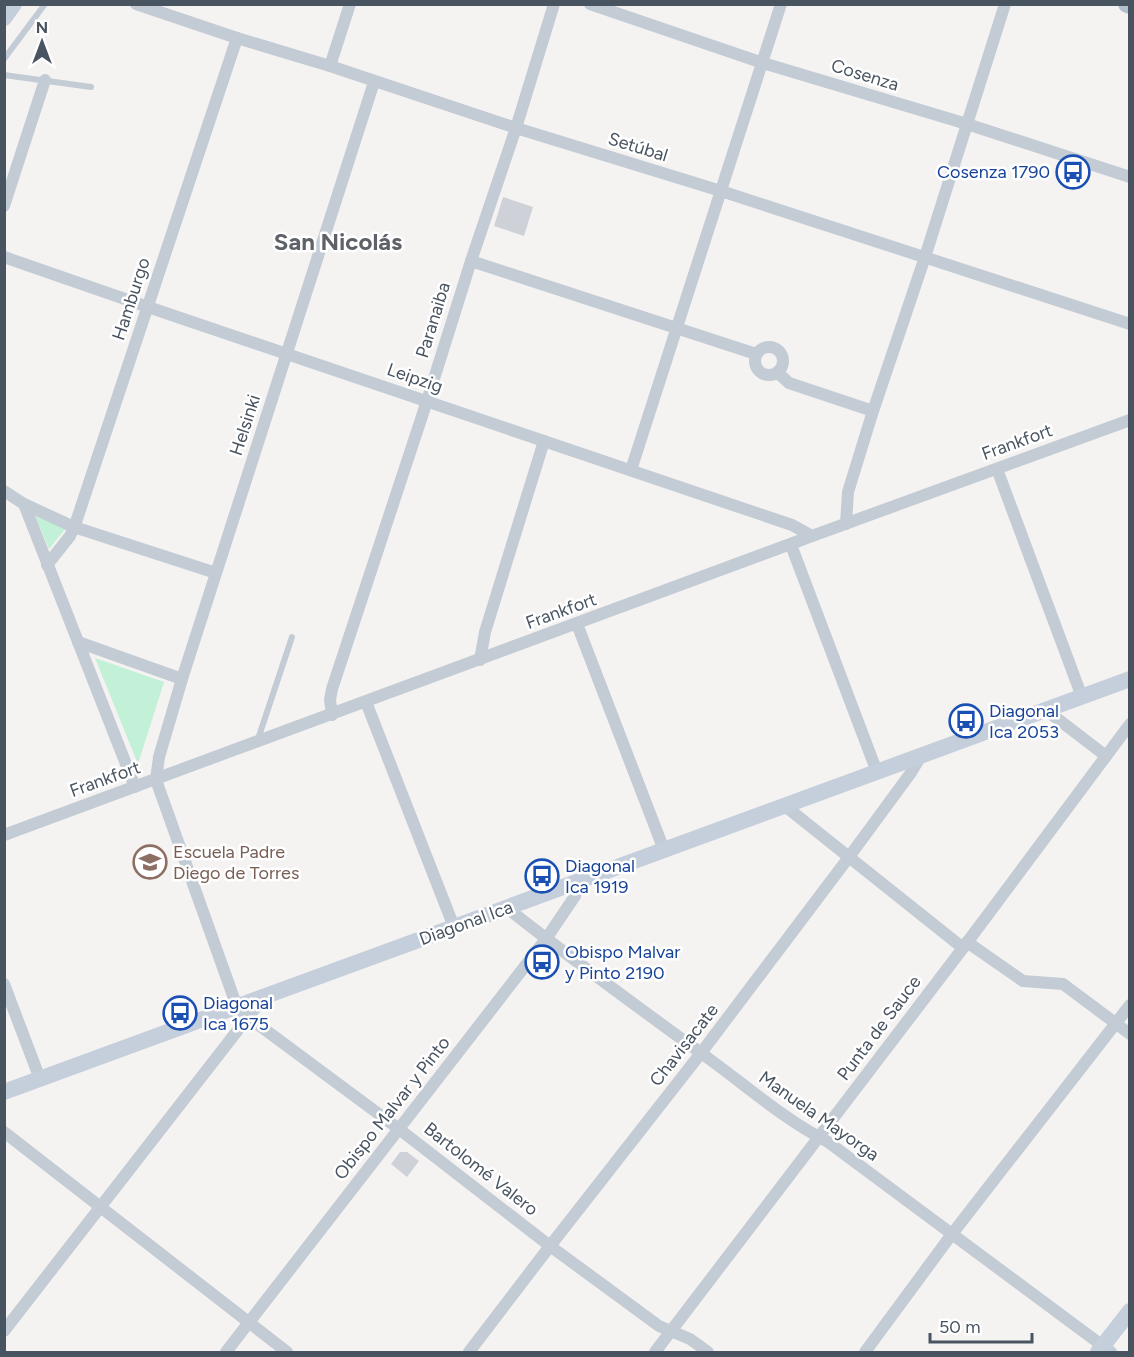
<svg xmlns="http://www.w3.org/2000/svg" width="1134" height="1357" viewBox="0 0 1134 1357" font-family="Figtree,sans-serif">
<style>
.green{fill:#c2f1d7}
.building{fill:#ced1d8}
.lines{fill:none;stroke-linecap:round;stroke-linejoin:round}
.lane{stroke:#c3ccd4;stroke-width:6}
.street{stroke:#c3ccd4;stroke-width:12}
.secondary{stroke:#c5cedb;stroke-width:16}
.primary{stroke:#b2c0d1;stroke-width:18}
.labels{text-anchor:middle;stroke-width:5;stroke-linejoin:round;paint-order:stroke}
.street-label{font-size:18px;fill:#495461;stroke:#fff}
.transit-label{font-size:18px;fill:#164399;stroke:#fff;text-anchor:start}
.education-label{font-size:18px;fill:#785e54;stroke:#fff;text-anchor:start}
.district-label{font-size:24px;font-weight:bold;fill:#5e6268;stroke:#fff}
</style>
<rect width="100%" height="100%" fill="#f5f3f2"/>
<g class="green">
<polygon points="35,516 66,528 49,549"/>
<polygon points="95,658 164,682 138,764"/>
</g>
<g class="building">
<polygon points="503,197 533,207 524,236 494,226"/>
<polygon points="400,1152 407,1152 419,1161 407,1177 391,1164"/>
</g>
<g class="lines">
<g class="lane">
<polyline points="4,59 45,4"/>
<polyline points="4,75 91,87"/>
<polyline points="257,742 292,637"/>
</g>
<g class="street">
<polyline points="136,4 237,38 330,66 516,128 721,191 1130,324"/>
<polyline points="590,4 763,63 967,124 1130,177"/>
<polyline points="330,66 350,4"/>
<polyline points="374,82 182,679 159,757 156,780 237,1007 248,1017 399,1129 550,1246 659,1326 690,1339 708,1352"/>
<polyline points="4,206 45,80"/>
<polyline points="4,257 148,307 792,525 812,536"/>
<polyline points="471,261 756,354"/>
<circle cx="769" cy="361" r="14"/>
<polyline points="777,372 789,383 873,411"/>
<polyline points="997,469 1082,697"/>
<polyline points="631,470 781,4"/>
<polyline points="4,491 24,504 74,527 216,573"/>
<polyline points="24,504 135,787"/>
<polyline points="846,524 848,492 873,411 925,257 1005,4"/>
<polyline points="791,545 877,772"/>
<polyline points="47,565 70,536 76,522 237,38"/>
<polyline points="577,624 664,850"/>
<polyline points="78,642 182,679"/>
<polyline points="480,660 485,632 544,441"/>
<polyline points="366,702 454,927"/>
<polyline points="1046,710 1106,756"/>
<polyline points="332,715 330,700 332,689 427,401 471,261 516,128 554,4"/>
<polyline points="785,806 963,948"/>
<polyline points="4,835 812,536 1130,420"/>
<path d="M507,908C574,961 643,1011 712,1061C750,1089 787,1121 828,1142L1111,1352"/>
<polyline points="967,942 1023,981 1063,984 1130,1034"/>
<polyline points="4,984 40,1079"/>
<polyline points="4,1132 287,1352"/>
<polyline points="4,1331 248,1017 264,998"/>
<polyline points="226,1352 546,939 575,896 580,881"/>
<polyline points="469,1352 550,1246 701,1053 849,857 910,774 921,756"/>
<polyline points="655,1352 963,948 1130,724"/>
<polyline points="865,1352 952,1234 1130,1005"/>
</g>
<g class="secondary">
<polyline points="4,18 14,4"/>
<polyline points="4,1092 1130,679"/>
<polyline points="1098,1352 1130,1311"/>
</g>
<polyline class="primary" points="1127,4 1130,5"/>
</g>
<defs>
<g id="bus-ring" transform="scale(1.725)"><circle r="9.5" fill="#fff" stroke="#1a4fb4" stroke-width="1.5"/><path d="M-5-6H5V4H4V6H2V4H-2V6H-4V4H-5ZM-3.5-4V0h7V-4ZM-3.5 1.2v1.5H-2V1.2ZM2 1.2v1.5H3.5V1.2Z" fill="#1a4fb4"/></g>
<g id="school-ring" transform="scale(1.725)"><circle r="9.5" fill="#fff" stroke="#8d6e63" stroke-width="1.5"/><path d="M0-5L7-2L0 1L-7-2ZM-4 1L0 2.5L4 1V4Q0 6-4 4Z" fill="#8d6e63"/></g>
</defs>
<g fill-rule="evenodd">
<use href="#bus-ring" x="1073" y="172"/>
<use href="#bus-ring" x="966" y="721"/>
<use href="#school-ring" x="150" y="862"/>
<use href="#bus-ring" x="542" y="876"/>
<use href="#bus-ring" x="542" y="962"/>
<use href="#bus-ring" x="180" y="1013"/>
</g>
<g class="labels">
<g class="street-label">
<text transform="translate(865 75) rotate(17)" y="6">Cosenza</text>
<text transform="translate(638 147) rotate(17)" y="6">Setúbal</text>
<text transform="translate(131 299) rotate(-72)" y="6">Hamburgo</text>
<text transform="translate(433 320) rotate(-73)" y="6">Paranaiba</text>
<text transform="translate(415 378) rotate(19)" y="6">Leipzig</text>
<text transform="translate(245 425) rotate(-72)" y="6">Helsinki</text>
<text transform="translate(1017 442) rotate(-20)" y="6">Frankfort</text>
<text transform="translate(561 611) rotate(-20)" y="6">Frankfort</text>
<text transform="translate(105 779) rotate(-20)" y="6">Frankfort</text>
<text transform="translate(466 923) rotate(-20)" y="6">Diagonal Ica</text>
<text transform="translate(879 1028) rotate(-53)" y="6">Punta de Sauce</text>
<text transform="translate(684 1045) rotate(-52)" y="6">Chavisacate</text>
<text transform="translate(392 1108) rotate(-52)" y="6">Obispo Malvar y Pinto</text>
<text transform="translate(819 1116) rotate(35)" y="6">Manuela Mayorga</text>
<text transform="translate(481 1169) rotate(38)" y="6">Bartolomé Valero</text>
</g>
<g class="transit-label">
<text x="1050" y="178" text-anchor="end">Cosenza 1790</text>
<text x="989" y="717">Diagonal<tspan x="989" dy="21">Ica 2053</tspan></text>
<text x="565" y="872">Diagonal<tspan x="565" dy="21">Ica 1919</tspan></text>
<text x="565" y="958">Obispo Malvar<tspan x="565" dy="21">y Pinto 2190</tspan></text>
<text x="203" y="1009">Diagonal<tspan x="203" dy="21">Ica 1675</tspan></text>
</g>
<g class="education-label">
<text x="173" y="858">Escuela Padre<tspan x="173" dy="21">Diego de Torres</tspan></text>
</g>
<g class="district-label">
<text x="338" y="250">San Nicolás</text>
</g>
</g>
<rect width="1134" height="1357" fill="none" stroke="#495461" stroke-width="12"/>
<g transform="translate(42 42)" stroke="#ffffff" stroke-width="4.5" paint-order="stroke">
<path d="M0-4.5L10 22L0 15L-10 22Z" fill="#495461"/>
<text y="-9" font-size="16" font-weight="bold" text-anchor="middle" fill="#495461">N</text>
</g>
<path d="M930 1333v9h102v-9" fill="none" stroke="#495461" stroke-width="3"/>
<text x="939" y="1333" font-size="18" fill="#495461" stroke="#ffffff" stroke-width="4.5" paint-order="stroke">50 m</text>
</svg>
